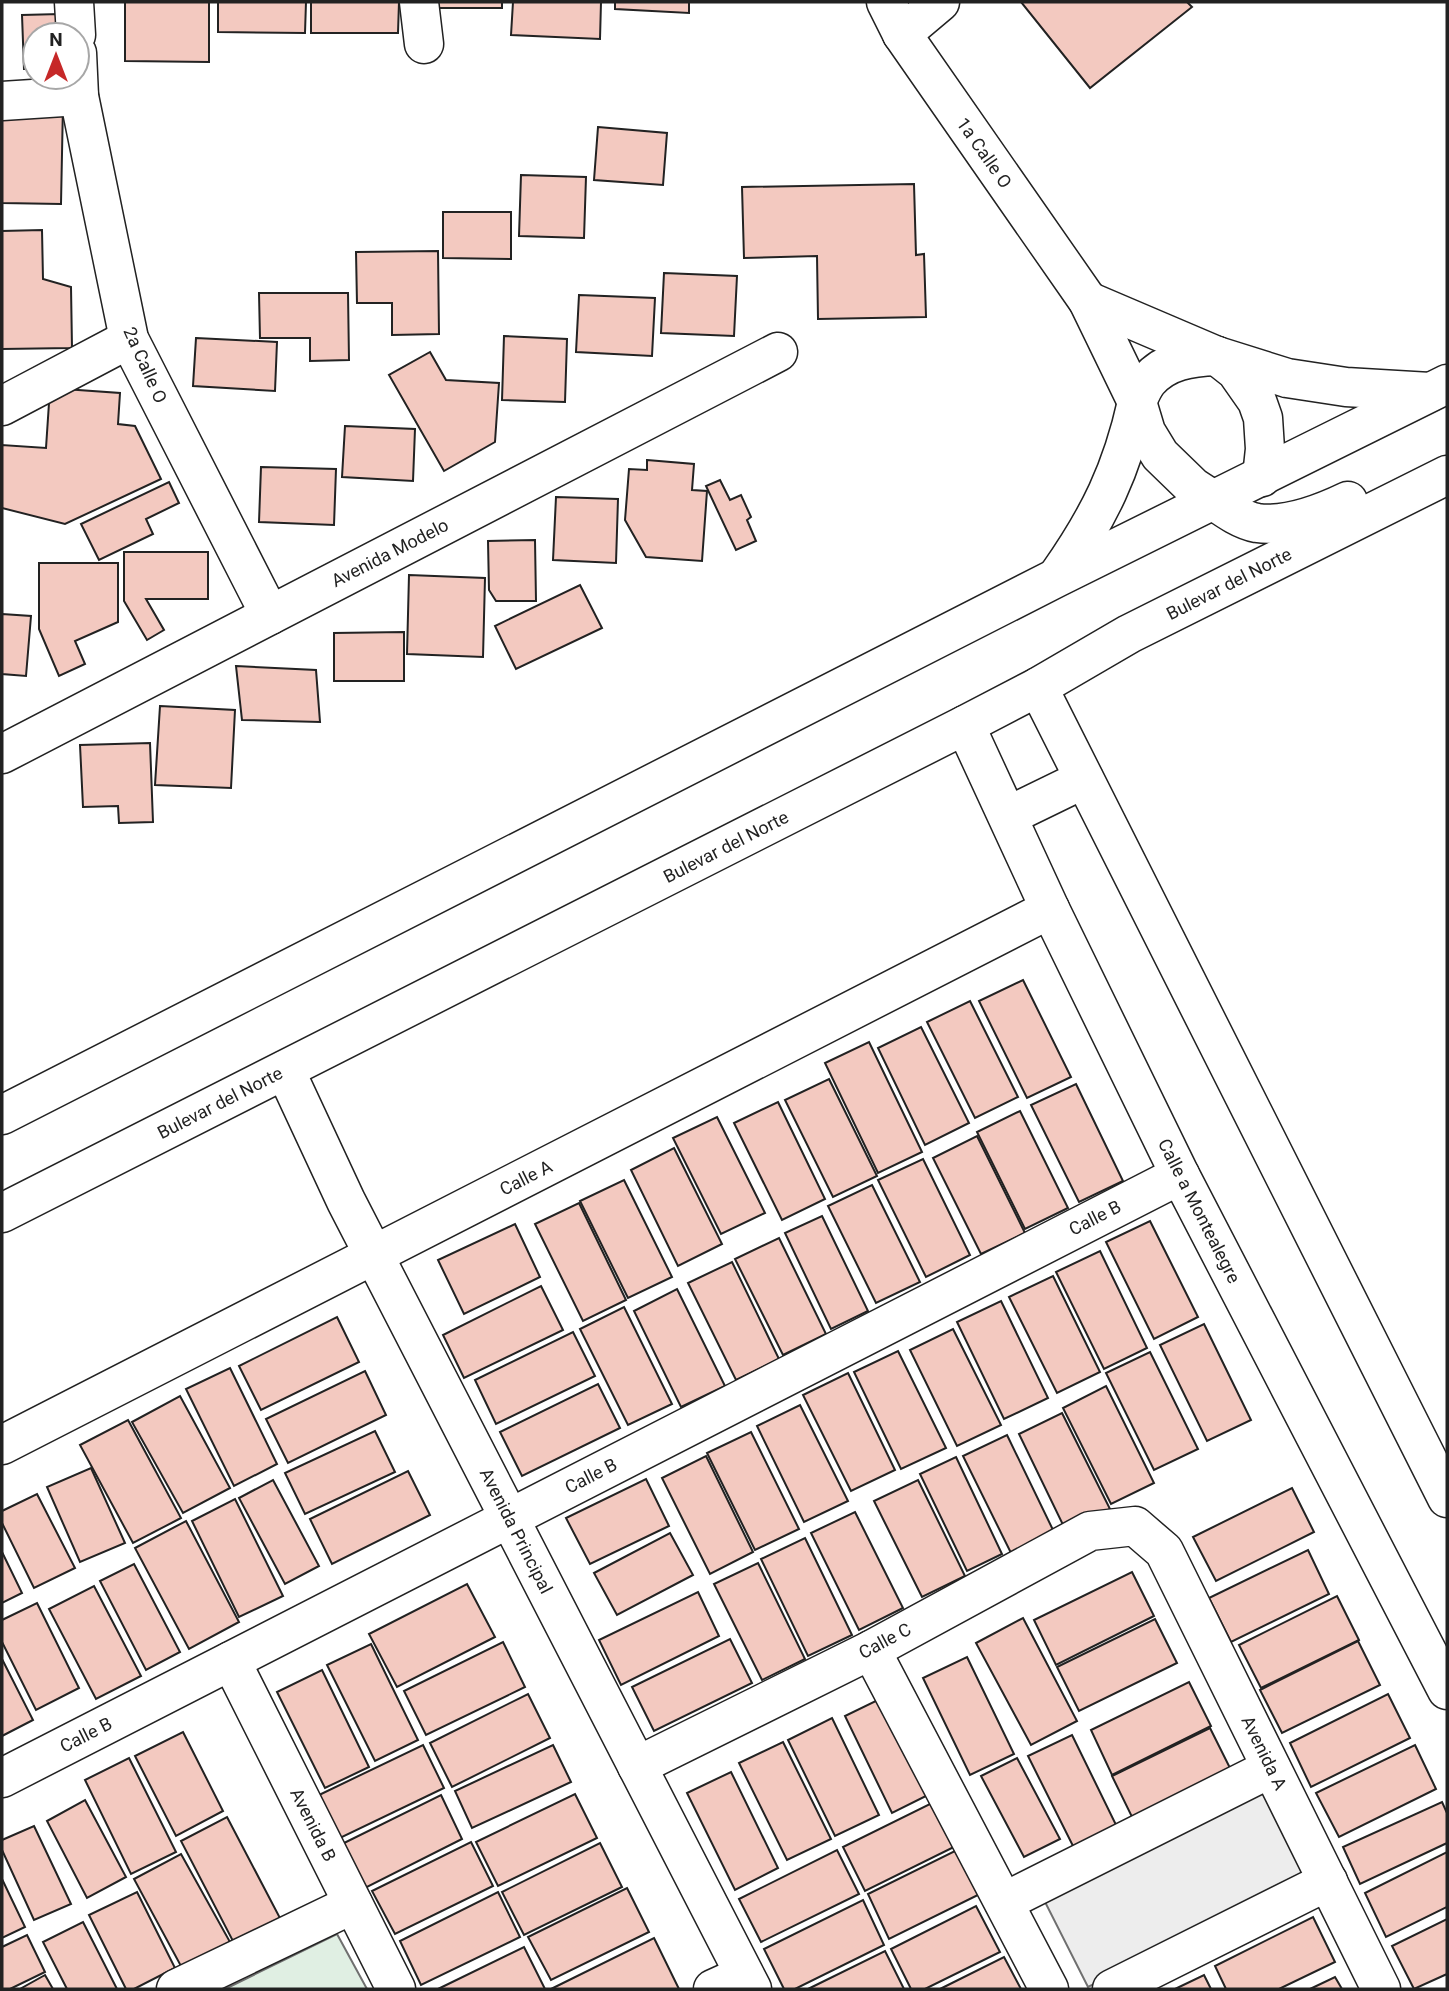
<svg xmlns="http://www.w3.org/2000/svg" width="1449" height="1991" viewBox="0 0 1449 1991" font-family="Roboto,sans-serif">
<style>
.green{fill:#e0efe3;stroke:#6f6f6f;stroke-width:2}
.parking{fill:#ededed;stroke:#6f6f6f;stroke-width:2}
.building{fill:#f3c9c0;stroke:#222;stroke-width:2}
.lines{fill:none;stroke-linecap:round;stroke-linejoin:round}
.minor-casing{stroke:#222;stroke-width:41}
.highway-casing{stroke:#222;stroke-width:41}
.minor{stroke:#fff;stroke-width:38}
.highway{stroke:#fff;stroke-width:38}
.labels{text-anchor:middle;stroke-width:5;stroke-linejoin:round;paint-order:stroke}
.street-label{font-size:18px;fill:#222;stroke:#fff}
</style>
<rect width="100%" height="100%" fill="#fff"/>
<polygon class="green" points="337,1934 367,1989 225,1989"/>
<polygon class="parking" points="1267,1783 1314,1877 1088,1987 1043,1898"/>
<g class="building">
<polygon points="125,2 209,2 209,62 125,61"/>
<polygon points="218,2 306,2 305,33 218,32"/>
<polygon points="311,2 399,2 398,33 311,33"/>
<rect x="415" y="2" width="87" height="6"/>
<polygon points="513,2 601,2 600,39 511,35"/>
<polygon points="615,2 689,2 689,13 615,9"/>
<polygon points="1021,2 1187,2 1192,7 1090,88"/>
<polygon points="60,14 61,35 35,35 35,69 24,69 22,15"/>
<polygon points="63,104 61,204 2,203 2,115"/>
<polygon points="598,127 667,133 663,185 594,180"/>
<polygon points="521,175 586,177 584,238 519,236"/>
<polygon points="914,184 916,255 924,254 926,317 818,319 817,256 744,258 742,187"/>
<polygon points="443,212 511,212 511,259 443,258"/>
<polygon points="42,230 43,279 71,287 72,348 2,349 2,231"/>
<polygon points="438,251 439,334 392,335 392,303 357,303 356,252"/>
<polygon points="664,273 737,276 734,336 661,333"/>
<polygon points="259,293 348,293 349,360 310,361 310,338 260,338"/>
<polygon points="579,295 655,298 652,356 576,352"/>
<polygon points="504,336 567,339 565,402 502,400"/>
<polygon points="196,338 277,342 275,391 193,386"/>
<polygon points="430,352 446,380 499,383 495,442 444,471 389,375"/>
<polygon points="50,388 120,393 118,424 135,426 161,479 65,524 2,508 2,445 46,448"/>
<polygon points="345,426 415,429 413,481 342,477"/>
<polygon points="647,460 694,464 692,490 707,491 702,561 646,557 625,520 629,469 647,470"/>
<polygon points="261,467 336,469 334,525 259,522"/>
<polygon points="720,480 730,500 741,495 751,517 747,520 756,541 736,550 706,486"/>
<polygon points="169,482 179,503 146,519 153,534 99,560 81,524"/>
<polygon points="556,497 618,499 616,563 553,560"/>
<polygon points="535,540 536,601 496,601 489,590 488,541"/>
<polygon points="124,552 208,552 208,599 146,599 164,630 147,640 124,601"/>
<polygon points="39,563 118,563 118,622 75,641 85,664 59,676 39,629"/>
<polygon points="409,575 485,578 483,657 407,654"/>
<polygon points="580,585 602,628 516,669 495,626"/>
<polygon points="2,614 31,616 26,676 2,674"/>
<polygon points="404,632 404,681 334,681 334,633"/>
<polygon points="236,666 316,670 320,722 242,720"/>
<polygon points="160,706 235,710 231,788 155,785"/>
<polygon points="150,743 153,822 119,823 118,806 83,807 80,745"/>
<polygon points="1023,980 1071,1077 1027,1098 979,1001"/>
<polygon points="970,1001 1018,1097 975,1118 927,1022"/>
<polygon points="921,1027 969,1123 925,1145 878,1048"/>
<polygon points="869,1042 922,1152 878,1173 825,1063"/>
<polygon points="829,1079 877,1176 833,1197 785,1100"/>
<polygon points="1076,1084 1123,1181 1079,1202 1031,1105"/>
<polygon points="778,1102 825,1199 782,1220 734,1123"/>
<polygon points="1020,1111 1068,1208 1025,1229 977,1132"/>
<polygon points="717,1117 765,1213 721,1234 673,1138"/>
<polygon points="977,1136 1025,1233 981,1254 933,1158"/>
<polygon points="674,1148 722,1244 678,1266 631,1170"/>
<polygon points="923,1159 970,1255 926,1277 878,1180"/>
<polygon points="624,1180 672,1277 628,1298 580,1201"/>
<polygon points="872,1185 920,1282 876,1303 828,1206"/>
<polygon points="579,1203 626,1300 583,1321 535,1224"/>
<polygon points="822,1216 868,1311 831,1329 785,1233"/>
<polygon points="1150,1221 1198,1317 1154,1339 1106,1242"/>
<polygon points="515,1224 540,1277 464,1314 438,1260"/>
<polygon points="779,1238 826,1334 783,1355 735,1259"/>
<polygon points="1100,1251 1147,1348 1104,1369 1056,1272"/>
<polygon points="732,1262 779,1359 736,1380 688,1283"/>
<polygon points="1053,1276 1100,1372 1057,1393 1009,1297"/>
<polygon points="541,1286 563,1330 464,1378 443,1335"/>
<polygon points="677,1289 725,1386 681,1407 634,1311"/>
<polygon points="1001,1301 1048,1398 1004,1419 957,1322"/>
<polygon points="624,1307 672,1404 628,1425 580,1329"/>
<polygon points="337,1317 359,1362 261,1410 239,1366"/>
<polygon points="1204,1324 1251,1420 1207,1441 1160,1345"/>
<polygon points="953,1329 1001,1425 957,1446 910,1350"/>
<polygon points="573,1332 595,1376 496,1424 475,1380"/>
<polygon points="898,1351 946,1448 901,1469 854,1372"/>
<polygon points="1150,1352 1198,1449 1154,1470 1106,1373"/>
<polygon points="230,1368 277,1464 234,1486 186,1389"/>
<polygon points="365,1371 386,1415 288,1463 266,1419"/>
<polygon points="848,1373 895,1470 851,1491 803,1395"/>
<polygon points="598,1384 620,1428 522,1476 500,1432"/>
<polygon points="1106,1386 1154,1483 1111,1504 1063,1408"/>
<polygon points="180,1396 230,1488 183,1513 132,1422"/>
<polygon points="800,1405 848,1501 804,1522 757,1426"/>
<polygon points="1062,1413 1110,1509 1066,1531 1019,1434"/>
<polygon points="128,1420 181,1518 133,1543 80,1445"/>
<polygon points="375,1431 395,1472 305,1514 285,1473"/>
<polygon points="751,1432 799,1529 755,1550 707,1453"/>
<polygon points="1007,1435 1054,1532 1011,1553 963,1456"/>
<polygon points="706,1456 753,1552 710,1574 662,1478"/>
<polygon points="956,1457 1002,1554 967,1571 920,1474"/>
<polygon points="91,1468 125,1543 80,1562 47,1487"/>
<polygon points="408,1471 430,1515 332,1564 310,1519"/>
<polygon points="646,1479 669,1526 590,1564 566,1518"/>
<polygon points="273,1480 319,1566 285,1584 239,1498"/>
<polygon points="918,1480 965,1576 922,1597 874,1501"/>
<polygon points="1292,1488 1314,1532 1216,1581 1193,1537"/>
<polygon points="37,1494 75,1568 34,1588 2,1523 2,1511"/>
<polygon points="235,1499 283,1596 239,1617 192,1521"/>
<polygon points="855,1512 903,1608 859,1630 811,1533"/>
<polygon points="186,1521 239,1622 189,1649 135,1548"/>
<polygon points="670,1533 693,1575 617,1615 594,1573"/>
<polygon points="805,1538 852,1635 808,1656 761,1559"/>
<polygon points="1308,1550 1329,1594 1231,1642 1209,1598"/>
<polygon points="2,1552 22,1593 2,1603"/>
<polygon points="758,1563 805,1659 762,1680 714,1584"/>
<polygon points="134,1564 180,1652 146,1670 100,1581"/>
<polygon points="1132,1572 1154,1616 1056,1665 1034,1620"/>
<polygon points="467,1584 495,1637 397,1687 369,1634"/>
<polygon points="94,1586 141,1676 96,1699 49,1609"/>
<polygon points="698,1592 719,1636 621,1685 599,1640"/>
<polygon points="1337,1596 1359,1640 1261,1688 1239,1645"/>
<polygon points="37,1603 79,1688 36,1710 2,1642 2,1620"/>
<polygon points="1023,1618 1077,1721 1031,1745 976,1643"/>
<polygon points="1155,1619 1177,1663 1079,1711 1057,1667"/>
<polygon points="730,1639 752,1683 654,1731 632,1687"/>
<polygon points="1358,1641 1380,1685 1282,1733 1260,1690"/>
<polygon points="503,1642 525,1687 426,1735 404,1691"/>
<polygon points="371,1644 418,1740 375,1761 327,1665"/>
<polygon points="967,1657 1014,1754 970,1775 923,1678"/>
<polygon points="2,1659 33,1720 2,1736"/>
<polygon points="322,1670 369,1767 325,1788 277,1692"/>
<polygon points="1189,1682 1211,1726 1112,1775 1091,1730"/>
<polygon points="528,1694 550,1738 452,1787 430,1743"/>
<polygon points="1388,1694 1410,1738 1311,1787 1290,1743"/>
<polygon points="888,1695 936,1791 892,1813 845,1716"/>
<polygon points="832,1718 879,1815 835,1836 788,1740"/>
<polygon points="1210,1728 1232,1772 1134,1821 1112,1776"/>
<polygon points="183,1732 223,1811 176,1836 135,1756"/>
<polygon points="1072,1735 1119,1831 1076,1852 1028,1756"/>
<polygon points="783,1742 831,1839 787,1860 739,1763"/>
<polygon points="423,1745 444,1788 340,1838 319,1795"/>
<polygon points="553,1745 571,1782 472,1828 455,1791"/>
<polygon points="1415,1745 1436,1789 1339,1837 1316,1793"/>
<polygon points="129,1758 176,1852 131,1874 85,1780"/>
<polygon points="1017,1758 1060,1839 1024,1857 981,1776"/>
<polygon points="731,1772 778,1868 735,1890 687,1793"/>
<polygon points="575,1794 597,1838 498,1886 476,1842"/>
<polygon points="441,1795 462,1839 365,1888 342,1844"/>
<polygon points="942,1798 964,1842 865,1891 843,1847"/>
<polygon points="85,1800 126,1877 87,1898 47,1821"/>
<polygon points="1442,1802 1447,1813 1447,1843 1360,1884 1343,1847"/>
<polygon points="227,1817 281,1920 235,1945 181,1841"/>
<polygon points="34,1826 71,1904 34,1920 2,1850 2,1840"/>
<polygon points="471,1842 493,1886 395,1934 372,1891"/>
<polygon points="600,1843 622,1887 524,1935 502,1892"/>
<polygon points="965,1846 988,1890 889,1939 868,1894"/>
<polygon points="837,1850 859,1894 761,1942 739,1899"/>
<polygon points="1447,1852 1447,1907 1386,1937 1365,1893"/>
<polygon points="181,1854 230,1942 182,1968 134,1879"/>
<polygon points="2,1879 25,1927 2,1938"/>
<polygon points="627,1888 649,1932 551,1980 528,1937"/>
<polygon points="137,1892 175,1968 134,1989 126,1989 89,1915"/>
<polygon points="498,1892 520,1937 421,1985 400,1941"/>
<polygon points="863,1900 884,1945 795,1989 784,1989 764,1949"/>
<polygon points="976,1906 1000,1952 925,1989 911,1989 891,1949"/>
<polygon points="1313,1917 1335,1962 1279,1989 1226,1989 1215,1966"/>
<polygon points="1447,1919 1447,1974 1414,1989 1392,1946"/>
<polygon points="83,1922 117,1989 67,1989 43,1942"/>
<polygon points="27,1935 45,1972 10,1989 2,1989 2,1947"/>
<polygon points="654,1938 679,1989 551,1989"/>
<polygon points="524,1947 545,1989 438,1989"/>
<polygon points="885,1951 904,1989 808,1989"/>
<polygon points="1004,1957 1021,1989 940,1989"/>
<polygon points="45,1975 53,1989 20,1989"/>
<polygon points="1204,1975 1211,1989 1175,1989"/>
<polygon points="1335,1977 1342,1989 1310,1989"/>
</g>
<g class="lines">
<g class="minor-casing">
<g id="minor">
<polyline points="74,2 76,35"/>
<polyline points="419,2 424,44"/>
<polyline points="886,2 902,34 1088,301 1137,402 1146,432 1160,455 1193,487 1213,500"/>
<polyline points="902,34 940,2"/>
<polyline points="77,53 79,96 129,339 270,615"/>
<polyline points="2,101 79,96"/>
<polyline points="1088,301 1217,356 1236,371 1257,401 1263,418 1265,449 1262,477"/>
<path d="M1137,402C1140,395 1143,387 1148,381C1166,360 1191,357 1217,356"/>
<polyline points="2,406 129,339"/>
<polyline points="1038,687 1447,1498"/>
<polyline points="965,725 1050,909 1180,1175 1447,1690"/>
<polyline points="2,754 778,352"/>
<polyline points="1008,816 1084,779"/>
<polyline points="285,1070 346,1201 752,1989"/>
<polyline points="2,1445 1050,909"/>
<polyline points="871,1650 1049,1989"/>
<polyline points="231,1661 396,1989"/>
<polyline points="637,1766 871,1650 1090,1531 1135,1526 1164,1551 1381,1989"/>
<polyline points="2,1778 1180,1175"/>
<polyline points="1004,1902 1271,1768"/>
<polyline points="176,1989 353,1904"/>
<polyline points="713,1989 744,1975"/>
<polyline points="1112,1989 1328,1881"/>
</g>
</g>
<g class="highway-casing">
<g id="highway">
<polyline points="1217,356 1287,378 1346,387 1430,392"/>
<path d="M1213,500C1226,509 1241,520 1257,523C1286,527 1323,513 1348,501"/>
<path d="M1059,574C1099,517 1122,470 1137,402"/>
<polyline points="2,1115 1056,578 1447,384"/>
<polyline points="2,1213 965,725 1038,687 1129,634 1447,475"/>
</g>
</g>
<use href="#minor" class="minor"/>
<use href="#highway" class="highway"/>
</g>
<g class="labels">
<g class="street-label">
<text transform="translate(984 153) rotate(55)" y="6">1a Calle O</text>
<text transform="translate(145 365) rotate(66)" y="6">2a Calle O</text>
<text transform="translate(390 553) rotate(-27)" y="6">Avenida Modelo</text>
<text transform="translate(1229 584) rotate(-27)" y="6">Bulevar del Norte</text>
<text transform="translate(726 847) rotate(-27)" y="6">Bulevar del Norte</text>
<text transform="translate(220 1103) rotate(-27)" y="6">Bulevar del Norte</text>
<text transform="translate(526 1178) rotate(-27)" y="6">Calle A</text>
<text transform="translate(1199 1211) rotate(63)" y="6">Calle a Montealegre</text>
<text transform="translate(1095 1218) rotate(-27)" y="6">Calle B</text>
<text transform="translate(591 1476) rotate(-27)" y="6">Calle B</text>
<text transform="translate(516 1531) rotate(63)" y="6">Avenida Principal</text>
<text transform="translate(885 1641) rotate(-28)" y="6">Calle C</text>
<text transform="translate(86 1735) rotate(-27)" y="6">Calle B</text>
<text transform="translate(1264 1753) rotate(64)" y="6">Avenida A</text>
<text transform="translate(313 1825) rotate(63)" y="6">Avenida B</text>
</g>
</g>
<rect width="1449" height="1991" fill="none" stroke="#222222" stroke-width="7"/>
<g transform="translate(56 56)"><circle r="33" fill="#ffffff" stroke="#a7a7a7" stroke-width="2"/>
<path d="M0-5L12 26L0 18L-12 26Z" fill="#c62828"/>
<text y="-10" font-size="19" font-weight="bold" text-anchor="middle" fill="#222222">N</text>
</g>
</svg>
